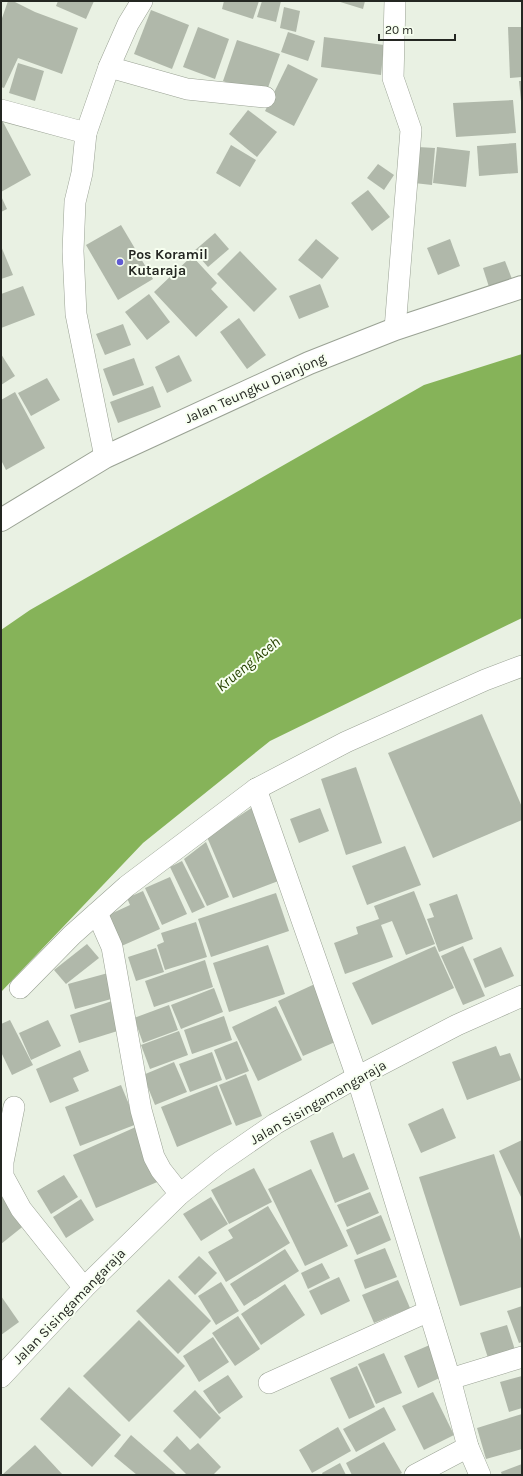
<svg xmlns="http://www.w3.org/2000/svg" width="523" height="1476" viewBox="0 0 523 1476" font-family="Karla,sans-serif">
<style>
.water{fill:#86b359}
.building{fill:#b0b8aa}
.lines{fill:none;stroke-linecap:round;stroke-linejoin:round}
.street-casing{stroke:#9aa294;stroke-width:22}
.secondary-casing{stroke:#9aa294;stroke-width:24}
.street{stroke:#fff;stroke-width:21}
.secondary{stroke:#fff;stroke-width:22}
.poi-dot{fill:#605ad3;stroke:#f7fff0;stroke-width:1.5}
.labels{text-anchor:middle;stroke-width:4;stroke-linejoin:round;paint-order:stroke}
.poi-label{font-size:14px;font-weight:bold;fill:#242722;stroke:#f7fff0;text-anchor:start}
.street-label{font-size:14px;fill:#242722;stroke:#f7fff0}
.water-label{font-size:15px;font-style:italic;fill:#274300;stroke:#f7fff0}
</style>
<rect width="100%" height="100%" fill="#e9f1e3"/>
<polygon class="water" points="522,354 522,618 270,741 143,843 1,992 1,630 30,610 424,385"/>
<g class="building">
<polygon points="8,1 13,1 35,12 78,28 62,74 18,58 4,88 1,87 1,21"/>
<polygon points="58,1 94,1 86,19 56,6"/>
<polygon points="224,1 259,1 253,19 222,9"/>
<polygon points="262,1 281,1 276,22 257,17"/>
<polygon points="337,1 365,1 363,9"/>
<polygon points="284,7 300,11 296,32 280,28"/>
<polygon points="151,10 189,25 172,69 134,54"/>
<polygon points="198,27 229,39 215,79 183,67"/>
<polygon points="508,27 522,27 522,77 510,78"/>
<polygon points="288,32 315,41 308,61 281,52"/>
<polygon points="324,37 384,45 381,75 321,67"/>
<polygon points="237,40 280,54 265,96 223,81"/>
<polygon points="18,63 44,71 35,101 9,93"/>
<polygon points="288,64 318,79 294,126 265,111"/>
<polygon points="519,81 522,81 522,101 521,101"/>
<polygon points="513,100 516,133 456,137 453,103"/>
<polygon points="248,110 277,132 257,157 229,134"/>
<polygon points="2,120 31,175 1,192 1,121"/>
<polygon points="516,143 518,173 479,176 477,146"/>
<polygon points="231,145 256,160 240,187 216,173"/>
<polygon points="418,147 435,148 432,185 414,183"/>
<polygon points="437,147 470,151 466,187 433,183"/>
<polygon points="378,164 394,175 384,190 367,178"/>
<polygon points="368,190 390,217 372,231 351,203"/>
<polygon points="1,196 7,209 1,212"/>
<polygon points="121,225 153,279 118,300 86,245"/>
<polygon points="215,233 229,249 208,267 194,251"/>
<polygon points="316,239 339,258 322,279 298,260"/>
<polygon points="450,239 460,266 438,275 427,248"/>
<polygon points="1,246 13,275 1,279"/>
<polygon points="240,251 277,289 254,312 217,274"/>
<polygon points="192,256 217,283 211,289 228,307 196,337 154,292"/>
<polygon points="505,261 512,279 489,287 483,268"/>
<polygon points="320,284 329,307 299,319 289,296"/>
<polygon points="23,286 35,315 1,328 1,294"/>
<polygon points="149,294 170,322 147,340 125,312"/>
<polygon points="239,318 266,355 247,369 220,332"/>
<polygon points="123,324 131,345 105,355 96,334"/>
<polygon points="1,354 15,376 1,385"/>
<polygon points="179,355 192,381 167,393 155,367"/>
<polygon points="134,358 144,385 113,396 103,369"/>
<polygon points="47,378 60,400 31,416 18,393"/>
<polygon points="153,386 161,407 118,423 110,402"/>
<polygon points="15,392 45,448 6,470 1,460 1,400"/>
<polygon points="482,714 522,807 522,820 433,858 388,753"/>
<polygon points="356,767 382,843 346,855 321,779"/>
<polygon points="253,807 281,880 233,898 207,837"/>
<polygon points="320,808 329,831 299,843 290,819"/>
<polygon points="206,842 229,897 207,906 184,859"/>
<polygon points="405,846 421,885 367,905 352,866"/>
<polygon points="182,861 205,907 192,913 170,867"/>
<polygon points="170,877 187,914 162,925 145,888"/>
<polygon points="143,891 160,929 117,948 104,917 130,905 127,898"/>
<polygon points="414,891 435,944 406,955 392,921 381,925 393,957 345,974 334,943 358,934 356,927 379,919 374,906"/>
<polygon points="276,893 289,931 211,957 198,919"/>
<polygon points="457,894 473,939 439,952 427,919 434,917 429,904"/>
<polygon points="196,922 207,957 165,970 157,945 164,942 161,933"/>
<polygon points="87,944 99,958 66,984 54,970"/>
<polygon points="268,945 285,994 229,1012 213,963"/>
<polygon points="435,946 454,988 372,1025 352,983"/>
<polygon points="463,946 485,996 463,1005 441,956"/>
<polygon points="501,947 514,976 485,988 473,959"/>
<polygon points="156,948 164,972 136,981 128,957"/>
<polygon points="205,960 213,987 154,1007 145,981"/>
<polygon points="108,973 115,998 75,1009 68,984"/>
<polygon points="317,983 342,1039 303,1056 278,1001"/>
<polygon points="214,988 223,1012 181,1029 171,1005"/>
<polygon points="115,1000 124,1029 79,1043 70,1015"/>
<polygon points="169,1005 178,1030 143,1043 134,1018"/>
<polygon points="276,1006 302,1060 258,1081 232,1027"/>
<polygon points="224,1016 232,1040 192,1054 184,1030"/>
<polygon points="10,1020 33,1065 12,1075 1,1052 1,1024"/>
<polygon points="48,1020 61,1046 31,1060 19,1033"/>
<polygon points="179,1031 188,1055 150,1069 141,1045"/>
<polygon points="237,1041 249,1071 226,1080 214,1050"/>
<polygon points="496,1046 500,1056 510,1053 521,1080 467,1100 452,1062"/>
<polygon points="80,1050 89,1071 73,1078 79,1091 50,1103 36,1069"/>
<polygon points="212,1052 222,1080 190,1092 179,1064"/>
<polygon points="174,1062 187,1092 155,1105 143,1075"/>
<polygon points="246,1074 262,1116 236,1126 219,1085"/>
<polygon points="121,1085 137,1124 80,1146 65,1107"/>
<polygon points="217,1085 232,1124 177,1147 161,1107"/>
<polygon points="443,1108 456,1138 421,1153 408,1124"/>
<polygon points="138,1126 162,1180 96,1208 73,1155"/>
<polygon points="333,1132 343,1158 354,1153 369,1189 335,1203 310,1141"/>
<polygon points="522,1140 522,1199 499,1151"/>
<polygon points="494,1154 522,1243 522,1287 460,1306 419,1177"/>
<polygon points="254,1168 272,1202 229,1224 211,1190"/>
<polygon points="311,1169 348,1246 305,1266 268,1189"/>
<polygon points="64,1175 78,1197 51,1214 37,1191"/>
<polygon points="370,1192 379,1213 347,1227 337,1205"/>
<polygon points="1,1195 26,1224 1,1244"/>
<polygon points="211,1197 228,1224 201,1241 183,1214"/>
<polygon points="81,1199 94,1220 66,1238 53,1217"/>
<polygon points="268,1206 290,1243 226,1282 208,1252 233,1238 228,1230"/>
<polygon points="381,1215 391,1240 357,1255 346,1230"/>
<polygon points="385,1248 397,1277 365,1289 354,1260"/>
<polygon points="285,1249 299,1271 244,1306 230,1284"/>
<polygon points="199,1256 217,1273 195,1295 178,1277"/>
<polygon points="322,1263 330,1278 308,1289 301,1273"/>
<polygon points="339,1277 350,1301 321,1315 309,1291"/>
<polygon points="169,1279 211,1321 178,1354 136,1311"/>
<polygon points="398,1280 410,1308 374,1323 362,1295"/>
<polygon points="221,1282 239,1311 216,1325 198,1296"/>
<polygon points="285,1284 305,1315 261,1345 241,1314"/>
<polygon points="1,1296 19,1322 1,1335"/>
<polygon points="522,1306 522,1342 519,1343 507,1311"/>
<polygon points="238,1316 260,1349 235,1366 212,1333"/>
<polygon points="139,1320 185,1366 129,1422 83,1376"/>
<polygon points="507,1325 516,1353 489,1361 480,1333"/>
<polygon points="213,1337 229,1362 199,1382 183,1356"/>
<polygon points="432,1344 446,1375 418,1388 404,1356"/>
<polygon points="384,1353 402,1393 376,1404 358,1364"/>
<polygon points="357,1366 375,1407 349,1419 330,1378"/>
<polygon points="228,1375 243,1397 219,1414 203,1391"/>
<polygon points="522,1376 522,1408 509,1412 500,1382"/>
<polygon points="69,1387 121,1435 92,1467 40,1419"/>
<polygon points="195,1390 221,1418 200,1439 173,1411"/>
<polygon points="433,1392 454,1435 424,1450 402,1406"/>
<polygon points="384,1407 396,1430 356,1452 343,1429"/>
<polygon points="522,1414 522,1449 486,1459 477,1428"/>
<polygon points="338,1427 351,1451 312,1473 299,1450"/>
<polygon points="131,1435 177,1475 137,1475 114,1456"/>
<polygon points="177,1436 190,1450 198,1443 221,1467 213,1475 187,1475 163,1451"/>
<polygon points="384,1442 402,1473 398,1475 352,1475 346,1463"/>
<polygon points="35,1445 63,1475 2,1475"/>
<polygon points="340,1463 346,1475 323,1475 322,1473"/>
<polygon points="522,1464 522,1475 502,1475 501,1472"/>
</g>
<g class="lines">
<g class="street-casing">
<g id="street">
<polyline points="395,1 393,78 411,130 395,329"/>
<polyline points="109,67 187,89 265,97"/>
<polyline points="1,110 86,133"/>
<polyline points="105,457 76,314 73,251 75,202 82,173 86,133 109,67 128,24 142,1"/>
<polyline points="256,789 357,1077 450,1379 468,1447 480,1475"/>
<polyline points="97,913 112,947 141,1110 154,1157 161,1170 180,1194"/>
<polyline points="20,988 72,935 127,886 256,789 346,742 485,680 522,666"/>
<polyline points="14,1107 3,1162 3,1176 21,1209 84,1288"/>
<polyline points="1,1377 84,1288 180,1194 220,1162 275,1124 357,1077 457,1025 522,996"/>
<polyline points="450,1379 522,1357"/>
<polyline points="269,1383 429,1311"/>
<polyline points="415,1475 468,1447"/>
</g>
</g>
<g class="secondary-casing">
<polyline id="secondary" points="1,520 105,457 309,363 395,329 522,287"/>
</g>
<use href="#street" class="street"/>
<use href="#secondary" class="secondary"/>
</g>
<circle class="poi-dot" cx="120" cy="262" r="4"/>
<g class="labels">
<g class="poi-label">
<text x="128" y="259">Pos Koramil<tspan x="128" dy="16">Kutaraja</tspan></text>
</g>
<g class="street-label">
<text transform="translate(255 388) rotate(-24)" y="5">Jalan Teungku Dianjong</text>
<text transform="translate(318 1102) rotate(-30)" y="5">Jalan Sisingamangaraja</text>
<text transform="translate(69 1306) rotate(-46)" y="5">Jalan Sisingamangaraja</text>
</g>
<g class="water-label">
<text transform="translate(248 664) rotate(-39)" y="5">Krueng Aceh</text>
</g>
</g>
<rect width="523" height="1476" fill="none" stroke="#242722" stroke-width="4"/>
<path d="M379 34v6h76v-6" fill="none" stroke="#242722" stroke-width="2"/>
<text x="385" y="34" font-size="12" fill="#242722" stroke="#f7fff0" stroke-width="3" paint-order="stroke">20 m</text>
</svg>
